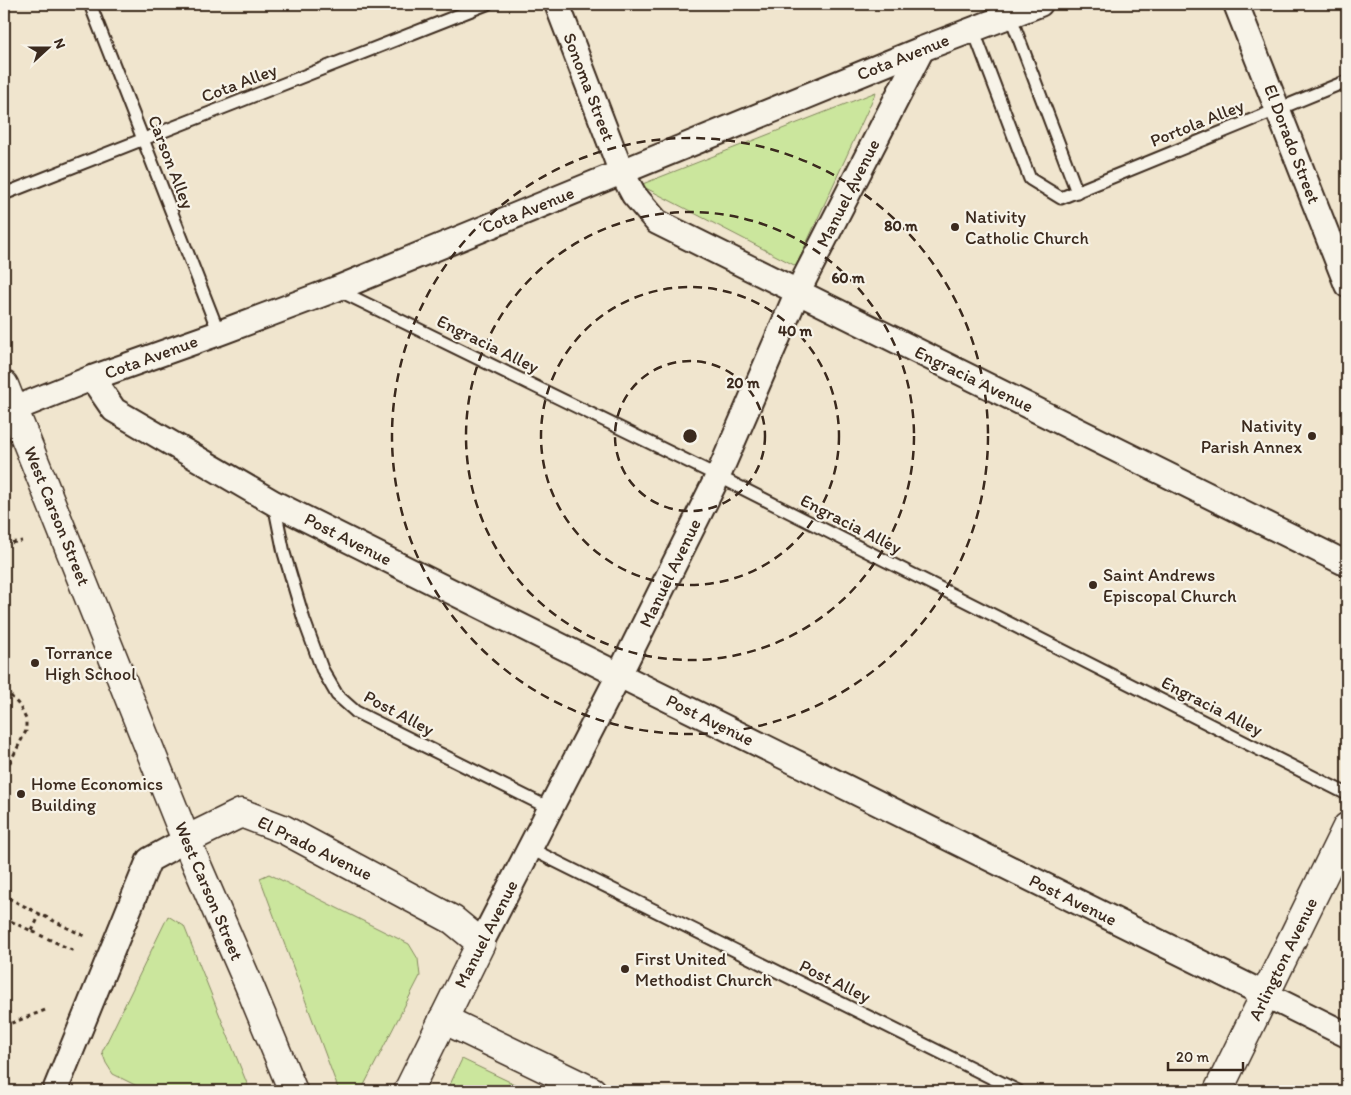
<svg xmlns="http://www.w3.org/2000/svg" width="1351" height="1095" viewBox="0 0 1351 1095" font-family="Itim,sans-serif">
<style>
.green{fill:#cbe69d;stroke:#83885e}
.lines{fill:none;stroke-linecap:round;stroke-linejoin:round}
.service-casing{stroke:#3b2a1e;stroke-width:15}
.minor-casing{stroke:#3b2a1e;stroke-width:28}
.tertiary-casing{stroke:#3b2a1e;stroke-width:31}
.secondary-casing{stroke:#3b2a1e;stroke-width:31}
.path{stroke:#3b2a1e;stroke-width:3;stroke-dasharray:4 4;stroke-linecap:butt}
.service{stroke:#f7f3e8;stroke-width:11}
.minor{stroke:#f7f3e8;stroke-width:24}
.tertiary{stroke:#f7f3e8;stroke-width:28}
.secondary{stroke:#f7f3e8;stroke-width:28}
.ring{fill:none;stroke:#3b2a1e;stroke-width:2.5;stroke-dasharray:9 6}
.poi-dot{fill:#3b2a1e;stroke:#f7f3e8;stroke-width:2}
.labels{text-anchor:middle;stroke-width:4.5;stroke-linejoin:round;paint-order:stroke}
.street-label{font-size:18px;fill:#3b2a1e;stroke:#f7f3e8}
.poi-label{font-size:18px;fill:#3b2a1e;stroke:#f7f3e8;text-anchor:start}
.centre{fill:#3b2a1e;stroke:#f7f3e8;stroke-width:2.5}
.ring-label{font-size:15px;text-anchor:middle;font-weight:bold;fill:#3b2a1e;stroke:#f7f3e8;stroke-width:4.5;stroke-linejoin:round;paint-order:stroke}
</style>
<rect width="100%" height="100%" fill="#f0e5ce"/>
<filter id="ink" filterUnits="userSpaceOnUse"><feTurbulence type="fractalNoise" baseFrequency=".02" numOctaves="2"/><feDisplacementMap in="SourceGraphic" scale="10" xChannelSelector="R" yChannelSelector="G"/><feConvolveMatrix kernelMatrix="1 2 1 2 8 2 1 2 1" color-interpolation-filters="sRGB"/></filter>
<g filter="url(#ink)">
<g class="green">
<polygon points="876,92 796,266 640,185"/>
<polygon points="269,874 409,944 418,959 420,976 361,1091 339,1091 260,878"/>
<polygon points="168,916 184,926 250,1091 147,1091 113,1074 106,1063 102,1052"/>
<polygon points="462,1059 529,1091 447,1091"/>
</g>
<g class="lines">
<g class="service-casing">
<g id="service">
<polyline points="90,4 219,333"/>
<polyline points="1010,15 1077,192"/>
<polyline points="973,29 1030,179 1061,198 1347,81"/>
<polyline points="4,194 487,4"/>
<polyline points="338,290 718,476 1347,794"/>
<polyline points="274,504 284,553 304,620 322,669 337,695 356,712 549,808"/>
<polyline points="529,848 1018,1091"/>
</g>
</g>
<g class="minor-casing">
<g id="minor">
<polyline points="557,4 621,171 634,195 657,222 1347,564"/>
<polyline points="1236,4 1347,285"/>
<polyline points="92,378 114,410 274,503 619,675 1347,1035"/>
<polyline points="14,409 92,378 219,333 336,289 922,49 1040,4"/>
<polyline points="481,943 619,675 718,476 798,291 922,49"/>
<polyline points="56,1088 149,860 186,840"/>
</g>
</g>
<g class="tertiary-casing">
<g id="tertiary">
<polyline points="186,840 241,813 283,829 453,920 481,943 408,1091"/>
<polyline points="443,1019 592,1091"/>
<polyline points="1218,1091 1347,827"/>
</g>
</g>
<g class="secondary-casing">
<polyline id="secondary" points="4,385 186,840 249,985 293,1091"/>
</g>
<g class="path">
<polyline points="4,544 22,541"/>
<polyline points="4,691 9,694 19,705 26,719 26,731 4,774"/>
<polyline points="4,902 6,897 84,936"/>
<polyline points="4,918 76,952"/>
<polyline points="32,931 40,914"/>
<polyline points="4,1026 48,1009"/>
</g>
<use href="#service" class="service"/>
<use href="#minor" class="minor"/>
<use href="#tertiary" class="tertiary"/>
<use href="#secondary" class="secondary"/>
</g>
</g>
<g class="ring">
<circle cx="690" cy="436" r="75"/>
<circle cx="690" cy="436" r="149"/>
<circle cx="690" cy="436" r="224"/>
<circle cx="690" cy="436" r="298"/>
</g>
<g class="poi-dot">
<circle cx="955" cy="227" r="5"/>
<circle cx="1312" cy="436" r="5"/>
<circle cx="1093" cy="585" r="5"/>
<circle cx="35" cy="663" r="5"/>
<circle cx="21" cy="794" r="5"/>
<circle cx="625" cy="969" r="5"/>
</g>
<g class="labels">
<g class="street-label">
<text transform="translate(903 57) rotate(-22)" y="6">Cota Avenue</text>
<text transform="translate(239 83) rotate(-21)" y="6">Cota Alley</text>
<text transform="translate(589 87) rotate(69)" y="6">Sonoma Street</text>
<text transform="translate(1197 123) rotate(-22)" y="6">Portola Alley</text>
<text transform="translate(1292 144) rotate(69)" y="6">El Dorado Street</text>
<text transform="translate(171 162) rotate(69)" y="6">Carson Alley</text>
<text transform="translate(848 193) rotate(-63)" y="6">Manuel Avenue</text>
<text transform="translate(528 210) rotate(-22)" y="6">Cota Avenue</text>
<text transform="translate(488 344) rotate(26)" y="6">Engracia Alley</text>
<text transform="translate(151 357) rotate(-20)" y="6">Cota Avenue</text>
<text transform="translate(974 379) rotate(26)" y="6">Engracia Avenue</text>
<text transform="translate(57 516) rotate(68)" y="6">West Carson Street</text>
<text transform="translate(851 524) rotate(27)" y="6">Engracia Alley</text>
<text transform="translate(348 539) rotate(27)" y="6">Post Avenue</text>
<text transform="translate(670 573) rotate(-64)" y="6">Manuel Avenue</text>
<text transform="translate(1212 706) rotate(27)" y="6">Engracia Alley</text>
<text transform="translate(399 713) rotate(28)" y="6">Post Alley</text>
<text transform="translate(710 720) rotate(26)" y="6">Post Avenue</text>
<text transform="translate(315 848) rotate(26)" y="6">El Prado Avenue</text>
<text transform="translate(209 891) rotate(67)" y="6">West Carson Street</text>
<text transform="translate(1073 900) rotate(26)" y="6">Post Avenue</text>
<text transform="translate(486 934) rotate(-63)" y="6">Manuel Avenue</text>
<text transform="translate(1283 959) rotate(-64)" y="6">Arlington Avenue</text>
<text transform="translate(835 981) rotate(26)" y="6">Post Alley</text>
</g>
<g class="poi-label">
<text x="965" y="223">Nativity<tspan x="965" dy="21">Catholic Church</tspan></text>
<text x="1302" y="432" text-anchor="end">Nativity<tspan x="1302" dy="21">Parish Annex</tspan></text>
<text x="1103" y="581">Saint Andrews<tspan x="1103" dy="21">Episcopal Church</tspan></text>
<text x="45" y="659">Torrance<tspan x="45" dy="21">High School</tspan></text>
<text x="31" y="790">Home Economics<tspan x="31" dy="21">Building</tspan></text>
<text x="635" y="965">First United<tspan x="635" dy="21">Methodist Church</tspan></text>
</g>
</g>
<circle cx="690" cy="436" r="8" class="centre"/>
<g class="ring-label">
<text x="901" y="231">80 m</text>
<text x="848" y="283">60 m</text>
<text x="795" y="336">40 m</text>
<text x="743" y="388">20 m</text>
</g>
<rect width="1351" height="1095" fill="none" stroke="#f7f3e8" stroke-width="20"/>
<rect x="10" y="10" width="1331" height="1075" fill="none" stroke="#3b2a1e" stroke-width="2" filter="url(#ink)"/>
<g transform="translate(48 48) rotate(69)" stroke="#f7f3e8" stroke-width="4" paint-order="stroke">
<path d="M0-4L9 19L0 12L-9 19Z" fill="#3b2a1e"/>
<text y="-8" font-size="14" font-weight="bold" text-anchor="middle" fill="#3b2a1e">N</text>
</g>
<path d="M1168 1062v8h75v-8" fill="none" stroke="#3b2a1e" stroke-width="2.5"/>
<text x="1176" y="1062" font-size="15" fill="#3b2a1e" stroke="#f7f3e8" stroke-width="4" paint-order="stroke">20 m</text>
</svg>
